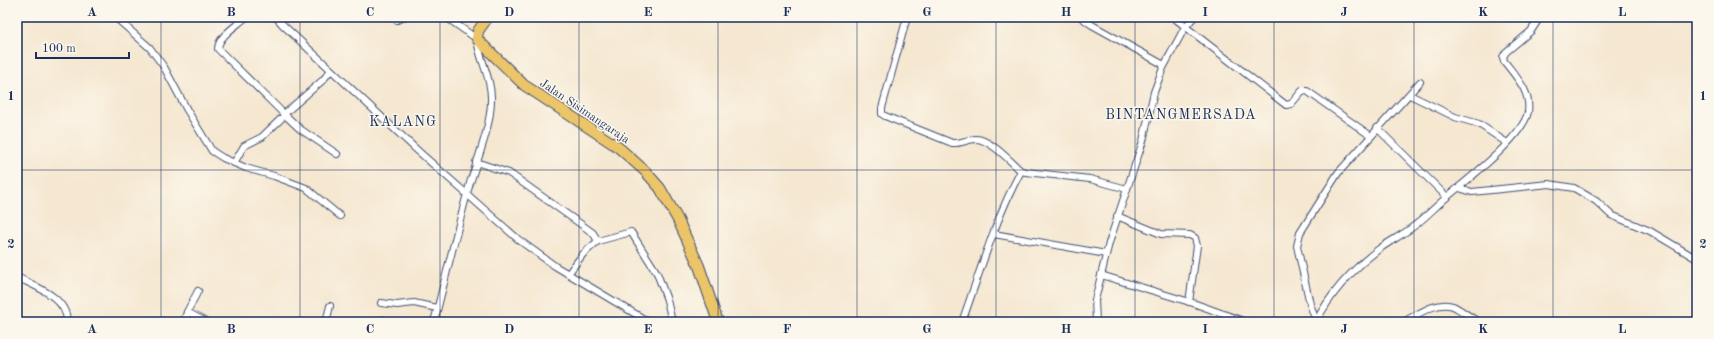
<svg xmlns="http://www.w3.org/2000/svg" width="1714" height="339" viewBox="0 0 1714 339" font-family="'Old Standard TT',serif">
<style>
.lines{fill:none;stroke-linecap:round;stroke-linejoin:round}
.minor-casing{stroke:#3c4b6f;stroke-width:8}
.trunk-casing{stroke:#3c4b6f;stroke-width:12}
.minor{stroke:#fff;stroke-width:6}
.trunk{stroke:#edc569;stroke-width:10}
.grid{fill:none;stroke:#1b2f5e;stroke-width:1;stroke-opacity:0.55}
.labels{text-anchor:middle;stroke-width:3;stroke-linejoin:round;paint-order:stroke}
.street-label{font-size:12px;fill:#1b2f5e;stroke:#fbf7ec}
.quarter-label{font-size:14px;letter-spacing:1px;fill:#1b2f5e;stroke:#fbf7ec}
.neatline{fill:none;stroke:#1b2f5e;stroke-width:1.5}
.grid-label{font-size:13px;text-anchor:middle;font-weight:bold;fill:#1b2f5e}
</style>
<rect width="100%" height="100%" fill="#fbf7ec"/>
<filter id="ink" filterUnits="userSpaceOnUse"><feTurbulence type="fractalNoise" baseFrequency=".025" numOctaves="2"/><feDisplacementMap in="SourceGraphic" scale="8" xChannelSelector="R" yChannelSelector="G"/><feConvolveMatrix kernelMatrix="1 2 1 2 8 2 1 2 1" color-interpolation-filters="sRGB"/></filter>
<filter id="wash" filterUnits="userSpaceOnUse"><feTurbulence type="fractalNoise" baseFrequency=".012" numOctaves="4" result="noise"/><feDisplacementMap in="SourceGraphic" scale="16" xChannelSelector="R" yChannelSelector="G"/><feGaussianBlur stdDeviation="0.9" result="paint"/><feColorMatrix in="noise" values="0 0 0 0 0 0 0 0 0 0 0 0 0 0 0 0 0 1.4 0 .05"/><feComposite in="paint" operator="in"/></filter>
<g filter="url(#wash)">
<rect width="100%" height="100%" fill="#f5e7d0"/>
</g>
<g filter="url(#ink)">
<g class="lines">
<g class="minor-casing">
<g id="minor">
<polyline points="115,17 150,48 164,67 187,110 212,151 223,158 246,168 274,176 306,188 340,216"/>
<path d="M246,17C238,25 218,36 218,49L284,114L323,80L331,70"/>
<polyline points="276,17 283,25 418,151 519,240 555,266 649,322"/>
<polyline points="391,17 397,20 404,17"/>
<path d="M907,17L882,108V114L885,116L952,143C960,144 968,139 976,139C990,139 1011,162 1021,171L1026,172L1090,179L1127,189"/>
<polyline points="1081,17 1092,25 1164,65"/>
<polyline points="1173,17 1286,105 1291,104 1302,91 1307,91 1371,136"/>
<polyline points="1410,95 1455,117 1479,124 1507,143"/>
<polyline points="284,114 300,129 337,154"/>
<polyline points="1377,128 1447,197"/>
<polyline points="476,162 509,173 582,225 593,233 598,241"/>
<polyline points="234,163 244,146 262,137 285,115"/>
<polyline points="1459,188 1472,192 1549,184 1574,188 1596,201 1611,215 1650,231 1697,259"/>
<polyline points="1117,216 1161,234 1190,235 1195,238 1197,246 1189,302"/>
<polyline points="994,234 1106,254"/>
<polyline points="568,274 583,254 598,241 631,232 657,273 667,300 672,322"/>
<polyline points="1101,275 1193,303 1246,322"/>
<path d="M17,277C36,287 67,297 67,322"/>
<polyline points="198,291 187,312 206,322"/>
<polyline points="381,303 397,305 414,303 437,308"/>
<polyline points="1316,321 1310,304 1297,246 1300,233 1338,173 1420,82"/>
<polyline points="184,322 187,312"/>
<polyline points="326,322 330,306"/>
<polyline points="383,322 384,320"/>
<path d="M434,322C446,276 457,229 470,183C478,158 492,123 491,97C491,76 479,59 477,39L446,17"/>
<path d="M962,322C980,272 996,217 1021,171"/>
<polyline points="1096,322 1095,300 1109,243 1143,141 1154,92 1163,68 1185,27 1194,17"/>
<path d="M1316,322C1330,294 1354,268 1379,249C1389,242 1400,236 1410,229C1423,220 1434,208 1447,197C1467,180 1523,137 1528,112C1531,91 1516,77 1504,61L1503,57L1506,52L1531,31L1540,17"/>
<path d="M1403,322C1417,315 1437,300 1453,306C1462,310 1470,318 1480,322"/>
</g>
</g>
<g class="trunk-casing">
<polyline id="trunk" points="488,17 478,31 477,39 524,85 618,147 645,171 660,188 678,220 699,266 718,322"/>
</g>
<use href="#minor" class="minor"/>
<use href="#trunk" class="trunk"/>
</g>
</g>
<path class="grid" d="M161,17V322M300,17V322M440,17V322M579,17V322M718,17V322M857,17V322M996,17V322M1135,17V322M1274,17V322M1414,17V322M1553,17V322M17,170H1697"/>
<g class="labels">
<g class="street-label">
<text transform="translate(585 111) rotate(34)" y="4">Jalan Sisimangaraja</text>
</g>
<g class="quarter-label">
<text x="1181" y="119">BINTANGMERSADA</text>
<text x="403" y="126">KALANG</text>
</g>
</g>
<rect width="1714" height="339" fill="none" stroke="#fbf7ec" stroke-width="44"/>
<path d="M36 52v6h93v-6" fill="none" stroke="#1b2f5e" stroke-width="2"/>
<text x="42" y="52" font-size="12" fill="#1b2f5e" stroke="#fbf7ec" stroke-width="3" paint-order="stroke">100 m</text>
<rect x="22" y="22" width="1670" height="295" class="neatline"/>
<g class="grid-label">
<text x="92" y="16">A</text>
<text x="231" y="16">B</text>
<text x="370" y="16">C</text>
<text x="509" y="16">D</text>
<text x="648" y="16">E</text>
<text x="787" y="16">F</text>
<text x="927" y="16">G</text>
<text x="1066" y="16">H</text>
<text x="1205" y="16">I</text>
<text x="1344" y="16">J</text>
<text x="1483" y="16">K</text>
<text x="1622" y="16">L</text>
<text x="11" y="100">1</text>
<text x="1703" y="100">1</text>
<text x="11" y="248">2</text>
<text x="1703" y="248">2</text>
<text x="92" y="333">A</text>
<text x="231" y="333">B</text>
<text x="370" y="333">C</text>
<text x="509" y="333">D</text>
<text x="648" y="333">E</text>
<text x="787" y="333">F</text>
<text x="927" y="333">G</text>
<text x="1066" y="333">H</text>
<text x="1205" y="333">I</text>
<text x="1344" y="333">J</text>
<text x="1483" y="333">K</text>
<text x="1622" y="333">L</text>
</g>
</svg>
